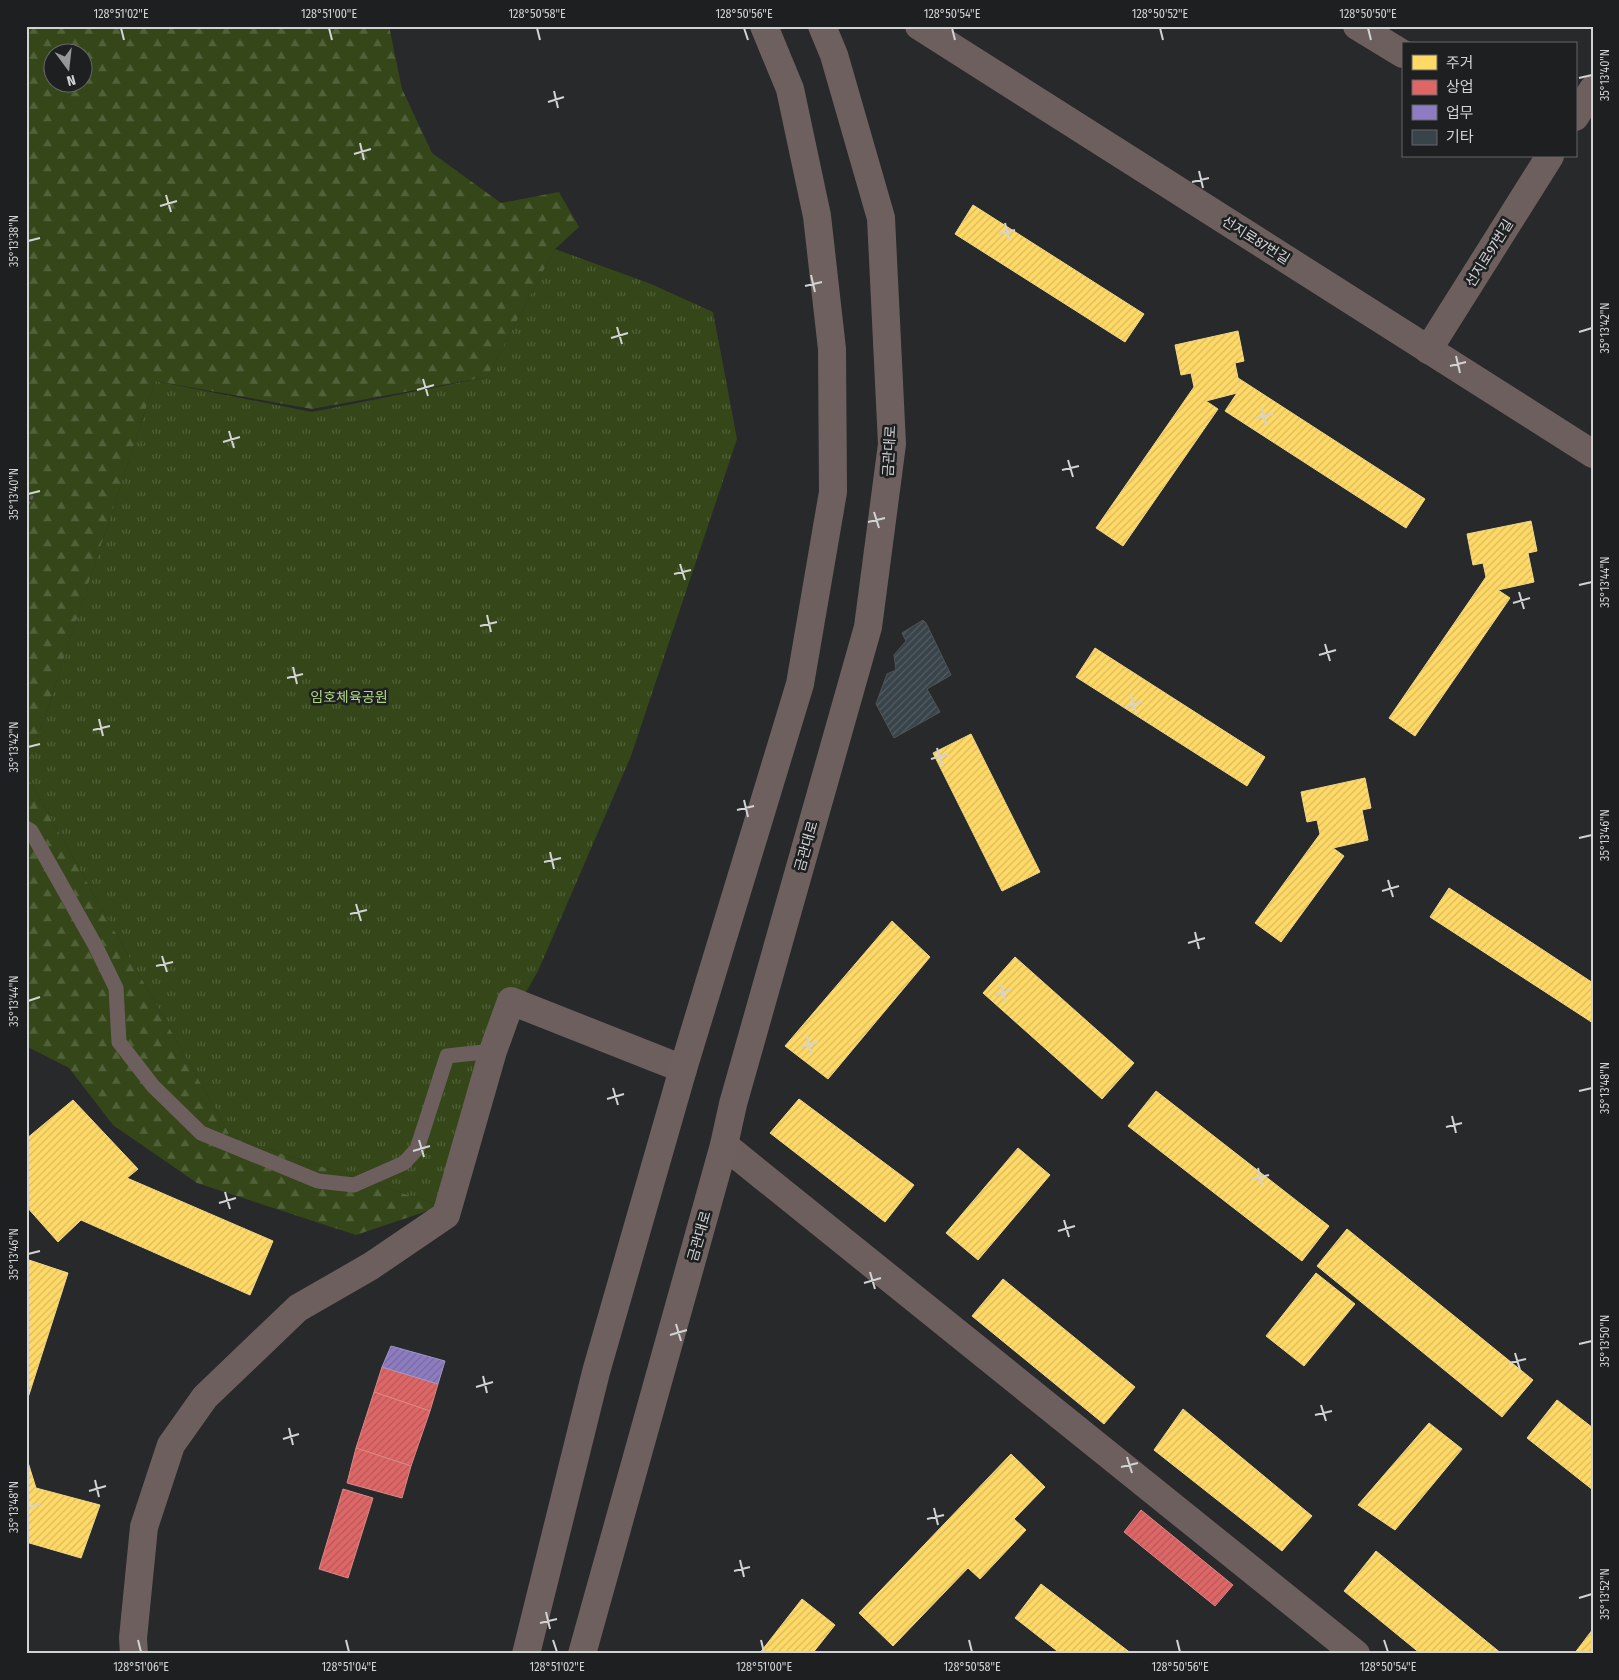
<svg xmlns="http://www.w3.org/2000/svg" width="1619" height="1680" viewBox="0 0 1619 1680" font-family="'Fira Sans Condensed','Noto Sans KR',sans-serif">
<style>
.forest{fill:url(#forest-firs);fill-rule:evenodd}
.park{fill:url(#park-tufts)}
.homes{fill:url(#homes-hatch);stroke:#f1d787}
.shops{fill:url(#shops-hatch);stroke:#dc8787}
.offices{fill:url(#offices-hatch);stroke:#a296c8}
.building{fill:url(#building-hatch);stroke:#525354}
.lines{fill:none;stroke-linecap:round;stroke-linejoin:round}
.path{stroke:#645d5d;stroke-width:3;stroke-dasharray:4 2.5;stroke-linecap:butt}
.lane{stroke:#6e5f5f;stroke-width:15}
.street{stroke:#6e5f5f;stroke-width:28}
.primary{stroke:#6f6060;stroke-width:28}
.ticks{fill:none;stroke:#d1d3d4;stroke-width:2}
.labels{text-anchor:middle;stroke-width:5;stroke-linejoin:round;paint-order:stroke}
.street-label{font-size:14px;fill:#d1d3d4;stroke:#1d1f21}
.park-label{font-size:14px;fill:#b4d982;stroke:#1d1f21}
.neatline{fill:none;stroke:#d1d3d4;stroke-width:2}
.ticks-label{font-size:12px;text-anchor:middle;fill:#d1d3d4}
</style>
<defs>
<pattern id="forest-firs" width="22" height="20" patternUnits="userSpaceOnUse" patternTransform="scale(1.25)"><rect width="22" height="20" fill="#354718"/><path d="M5 1l3.5 6h-7zM16 11l3.5 6h-7z" fill="#516139"/></pattern>
<pattern id="park-tufts" width="24" height="20" patternUnits="userSpaceOnUse" patternTransform="scale(1.25)"><rect width="24" height="20" fill="#354718"/><path d="M3 7l-1-3M5 7V3M7 7l1-3M15 17l-1-3M17 17v-4M19 17l1-3" fill="none" stroke="#516139"/></pattern>
<pattern id="homes-hatch" width="6" height="6" patternUnits="userSpaceOnUse" patternTransform="scale(1.25)"><rect width="6" height="6" fill="#ffd966"/><path d="M-1 1l2-2M0 6l6-6M5 7l2-2" fill="none" stroke="#d9ba5e"/></pattern>
<pattern id="shops-hatch" width="6" height="6" patternUnits="userSpaceOnUse" patternTransform="scale(1.25)"><rect width="6" height="6" fill="#e06666"/><path d="M-1 1l2-2M0 6l6-6M5 7l2-2" fill="none" stroke="#b05a5b"/></pattern>
<pattern id="offices-hatch" width="6" height="6" patternUnits="userSpaceOnUse" patternTransform="scale(1.25)"><rect width="6" height="6" fill="#8e7cc3"/><path d="M-1 1l2-2M0 6l6-6M5 7l2-2" fill="none" stroke="#766a9c"/></pattern>
<pattern id="building-hatch" width="6" height="6" patternUnits="userSpaceOnUse" patternTransform="scale(1.25)"><rect width="6" height="6" fill="#38434a"/><path d="M-1 1l2-2M0 6l6-6M5 7l2-2" fill="none" stroke="#545d63"/></pattern>
</defs>
<rect width="100%" height="100%" fill="#28292a"/>
<g class="forest">
<path d="M26,26H389L402,89L432,153L501,203L559,192L579,227L555,249L487,377L312,409L155,381L26,774ZM52,52H82V82H52Z"/>
<polygon points="26,774 231,1137 442,1206 356,1235 197,1183 113,1125 69,1068 26,1046"/>
</g>
<polygon class="park" points="555,249 651,284 713,312 737,439 631,756 538,971 477,1078 442,1206 231,1137 26,774 155,381 312,412 487,377"/>
<g class="homes">
<polygon points="973,205 1144,314 1125,342 955,234"/>
<polygon points="1238,331 1244,361 1235,363 1238,378 1425,499 1406,528 1225,411 1237,393 1206,401 1218,409 1123,546 1096,528 1194,387 1191,373 1181,375 1175,345"/>
<polygon points="1531,521 1537,551 1528,553 1534,582 1498,590 1510,598 1415,736 1389,718 1486,577 1483,563 1473,565 1467,534"/>
<polygon points="1095,648 1265,757 1247,786 1076,677"/>
<polygon points="971,734 1040,872 1002,891 933,753"/>
<polygon points="1365,778 1371,808 1362,810 1368,840 1333,848 1344,856 1281,942 1255,923 1320,834 1317,820 1307,822 1301,792"/>
<polygon points="1449,888 1593,983 1593,1023 1430,917"/>
<polygon points="892,921 930,957 828,1079 785,1046"/>
<polygon points="1015,957 1134,1063 1102,1099 983,993"/>
<polygon points="1156,1091 1329,1226 1302,1261 1128,1126"/>
<polygon points="799,1099 914,1185 885,1222 770,1133"/>
<polygon points="73,1100 138,1169 127,1178 273,1241 250,1295 81,1220 58,1242 26,1206 26,1139"/>
<polygon points="1018,1148 1050,1175 978,1260 946,1233"/>
<polygon points="1347,1229 1533,1380 1502,1417 1317,1266"/>
<polygon points="26,1259 68,1273 26,1404"/>
<polygon points="1316,1273 1355,1304 1304,1366 1266,1336"/>
<polygon points="1003,1279 1135,1387 1104,1424 972,1316"/>
<polygon points="1557,1400 1593,1428 1593,1490 1527,1438"/>
<polygon points="1183,1409 1312,1516 1282,1551 1154,1450"/>
<polygon points="1429,1423 1462,1449 1395,1530 1358,1505"/>
<polygon points="1011,1454 1045,1487 1014,1519 1026,1530 980,1579 968,1568 893,1646 859,1613"/>
<polygon points="26,1456 36,1488 100,1505 81,1558 26,1542"/>
<polygon points="1376,1551 1502,1654 1421,1654 1344,1591"/>
<polygon points="1041,1584 1132,1654 1061,1654 1015,1618"/>
<polygon points="802,1599 835,1625 812,1654 759,1654"/>
<polygon points="1593,1629 1593,1654 1574,1654"/>
</g>
<g class="shops">
<polygon points="382,1367 438,1384 430,1411 374,1392"/>
<polygon points="374,1392 430,1411 411,1466 356,1448"/>
<polygon points="356,1448 411,1466 402,1498 347,1483"/>
<polygon points="343,1489 373,1498 348,1578 319,1569"/>
<polygon points="1141,1510 1233,1585 1215,1606 1124,1532"/>
</g>
<polygon class="offices" points="391,1346 445,1361 438,1384 382,1367"/>
<polygon class="building" points="923,620 926,623 951,675 927,689 940,712 894,738 876,704 887,674 896,670 894,655 906,641 902,633"/>
<g class="lines">
<polyline class="path" points="26,492 32,497 26,507"/>
<polyline class="lane" points="26,828 31,831 95,945 116,988 119,1042 153,1086 201,1133 318,1181 354,1185 404,1163 417,1149 447,1056 493,1051"/>
<g class="street">
<polyline points="919,26 1593,454"/>
<polyline points="1357,26 1403,54"/>
<polyline points="1575,117 1593,89"/>
<polyline points="1428,350 1550,156"/>
<polyline points="724,1145 1356,1654"/>
<polyline points="134,1654 133,1638 144,1527 171,1445 205,1397 298,1308 371,1266 446,1215 493,1051 511,1001 683,1069"/>
</g>
<g class="primary">
<polyline points="526,1654 596,1372 683,1069 800,684 833,492 832,349 817,216 790,89 764,26"/>
<polyline points="582,1654 724,1145 733,1104 868,627 892,444 881,218 834,55 822,26"/>
</g>
</g>
<path class="ticks" d="M121,28L124,40M329,28L332,40M537,28L540,40M744,28L748,40M952,28L955,40M1160,28L1163,40M1368,28L1371,40M1579,78L1592,75M554,91L558,108M548,102L564,97M360,143L364,160M354,154L371,149M1199,171L1203,188M1192,182L1209,178M166,195L171,212M160,206L177,201M1005,223L1009,240M999,234L1015,230M28,241L40,238M811,275L815,292M805,286L822,282M617,327L622,344M1579,332L1592,328M611,338L628,333M1456,356L1460,373M1450,366L1466,362M423,379L428,396M417,390L434,385M1262,408L1266,425M1256,418L1273,414M229,431L234,448M223,442L240,437M1068,460L1073,477M1062,470L1079,466M28,494L40,491M874,512L879,528M868,522L885,518M680,564L685,580M674,574L691,570M1579,585L1592,582M1519,592L1524,609M1513,603L1530,598M487,615L491,632M480,626L497,622M1325,644L1330,661M1319,655L1336,650M293,667L297,684M287,678L303,674M1131,696L1136,713M1125,707L1142,702M99,719L103,736M93,730L110,726M28,747L40,744M937,748L942,765M931,759L948,754M744,800L748,817M737,810L754,806M1579,838L1592,835M550,852L554,869M544,862L561,858M1388,880L1393,897M1382,891L1399,886M356,904L361,921M350,914L367,910M1195,932L1199,949M1188,943L1205,938M162,956L167,972M156,966L173,962M1001,984L1005,1001M995,995L1011,990M28,1001L40,997M807,1036L811,1053M801,1047L818,1042M613,1088L618,1105M1579,1091L1592,1088M607,1099L624,1094M1452,1116L1456,1133M1446,1127L1462,1123M419,1140L424,1157M413,1151L430,1146M1258,1168L1262,1185M1252,1179L1269,1175M225,1192L230,1209M219,1203L236,1198M1064,1220L1069,1237M1058,1231L1075,1226M28,1254L40,1251M870,1272L875,1289M864,1283L881,1278M676,1324L681,1341M670,1335L687,1330M1579,1344L1592,1341M1515,1353L1520,1370M1509,1363L1526,1359M483,1376L487,1393M476,1387L493,1382M1321,1405L1326,1421M1315,1415L1332,1411M289,1428L293,1445M283,1439L299,1434M1127,1457L1132,1473M1121,1467L1138,1463M95,1480L99,1497M89,1491L106,1486M28,1507L40,1504M934,1508L938,1525M927,1519L944,1515M740,1560L744,1577M734,1571L750,1567M1579,1598L1592,1594M546,1612L550,1629M540,1623L557,1619M138,1640L141,1652M346,1640L349,1652M553,1640L557,1652M761,1640L764,1652M969,1640L972,1652M1177,1640L1180,1652M1384,1640L1388,1652"/>
<g class="labels">
<g class="street-label">
<text transform="translate(1256 240) rotate(32)" y="5">선지로87번길</text>
<text transform="translate(1489 253) rotate(-58)" y="5">선지로97번길</text>
<text transform="translate(889 451) rotate(-87)" y="5">금관대로</text>
<text transform="translate(806 846) rotate(-74)" y="5">금관대로</text>
<text transform="translate(699 1236) rotate(-74)" y="5">금관대로</text>
</g>
<g class="park-label">
<text x="349" y="702">임호체육공원</text>
</g>
</g>
<rect width="1619" height="1680" fill="none" stroke="#1d1f21" stroke-width="55"/>
<rect x="1402" y="42" width="175" height="115" fill="#1d1f21" stroke="#656769"/>
<rect x="1412" y="55" width="25" height="15" fill="#ffd966" stroke="#656769"/>
<text x="1446" y="68" font-size="15" fill="#d1d3d4">주거</text>
<rect x="1412" y="80" width="25" height="15" fill="#e06666" stroke="#656769"/>
<text x="1446" y="92" font-size="15" fill="#d1d3d4">상업</text>
<rect x="1412" y="105" width="25" height="15" fill="#8e7cc3" stroke="#656769"/>
<text x="1446" y="118" font-size="15" fill="#d1d3d4">업무</text>
<rect x="1412" y="130" width="25" height="15" fill="#38434a" stroke="#656769"/>
<text x="1446" y="142" font-size="15" fill="#d1d3d4">기타</text>
<g transform="translate(68 68) rotate(165)"><circle r="24" fill="#1d1f21" stroke="#656769"/>
<path d="M0-4L9 19L0 12L-9 19Z" fill="#969898"/>
<text y="-8" font-size="14" font-weight="bold" text-anchor="middle" fill="#d1d3d4">N</text>
</g>
<rect x="28" y="28" width="1564" height="1624" class="neatline"/>
<g class="ticks-label">
<text x="121" y="18">128°51'02"E</text>
<text x="329" y="18">128°51'00"E</text>
<text x="537" y="18">128°50'58"E</text>
<text x="744" y="18">128°50'56"E</text>
<text x="952" y="18">128°50'54"E</text>
<text x="1160" y="18">128°50'52"E</text>
<text x="1368" y="18">128°50'50"E</text>
<text transform="translate(1605 75) rotate(-90)" y="4">35°13'40"N</text>
<text transform="translate(14 241) rotate(-90)" y="4">35°13'38"N</text>
<text transform="translate(1605 328) rotate(-90)" y="4">35°13'42"N</text>
<text transform="translate(14 494) rotate(-90)" y="4">35°13'40"N</text>
<text transform="translate(1605 582) rotate(-90)" y="4">35°13'44"N</text>
<text transform="translate(14 747) rotate(-90)" y="4">35°13'42"N</text>
<text transform="translate(1605 835) rotate(-90)" y="4">35°13'46"N</text>
<text transform="translate(14 1001) rotate(-90)" y="4">35°13'44"N</text>
<text transform="translate(1605 1088) rotate(-90)" y="4">35°13'48"N</text>
<text transform="translate(14 1254) rotate(-90)" y="4">35°13'46"N</text>
<text transform="translate(1605 1341) rotate(-90)" y="4">35°13'50"N</text>
<text transform="translate(14 1507) rotate(-90)" y="4">35°13'48"N</text>
<text transform="translate(1605 1594) rotate(-90)" y="4">35°13'52"N</text>
<text x="141" y="1671">128°51'06"E</text>
<text x="349" y="1671">128°51'04"E</text>
<text x="557" y="1671">128°51'02"E</text>
<text x="764" y="1671">128°51'00"E</text>
<text x="972" y="1671">128°50'58"E</text>
<text x="1180" y="1671">128°50'56"E</text>
<text x="1388" y="1671">128°50'54"E</text>
</g>
</svg>
